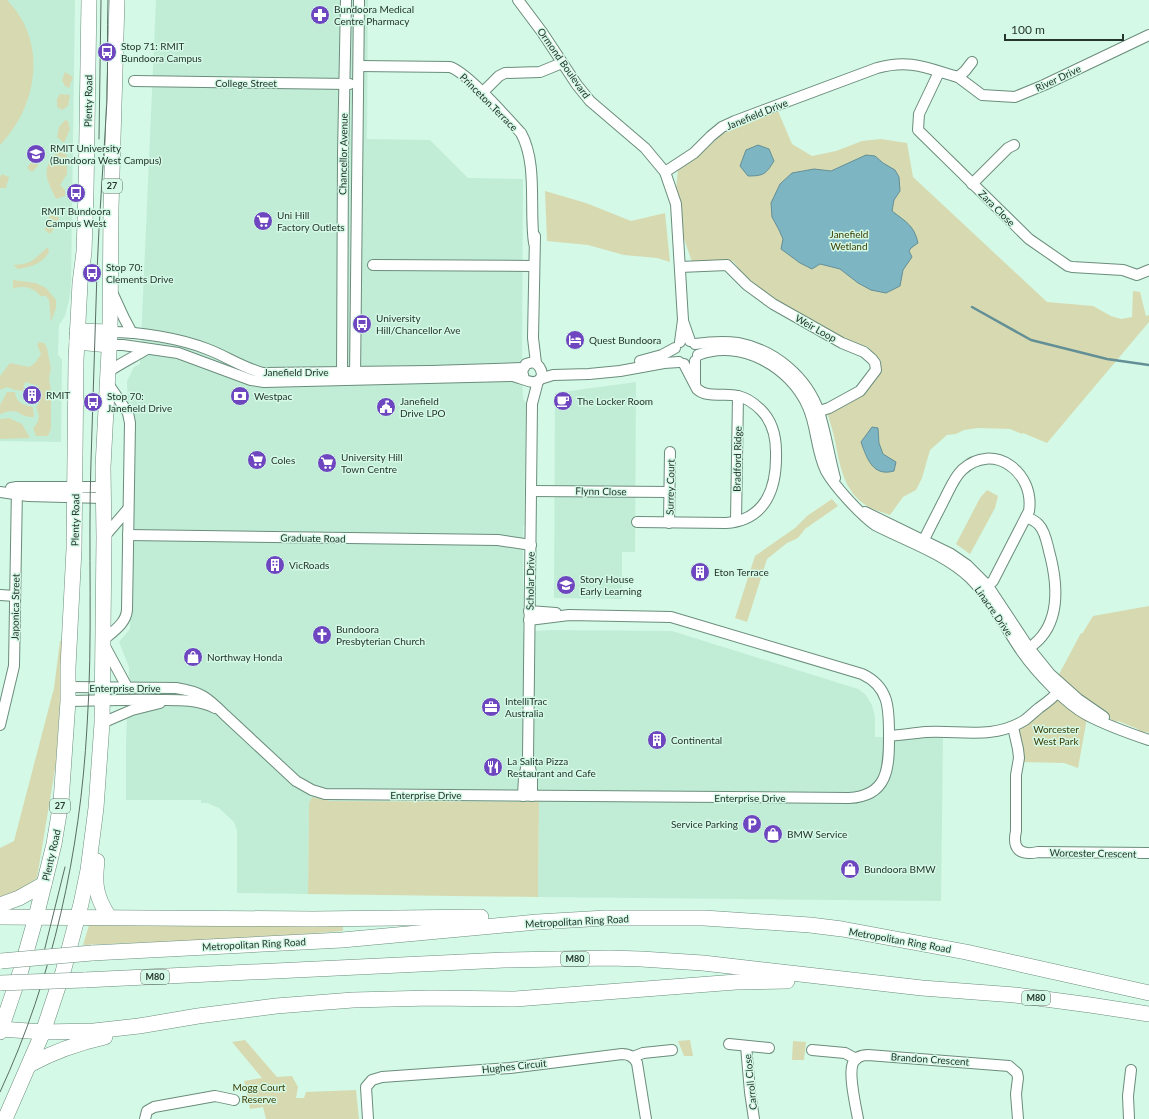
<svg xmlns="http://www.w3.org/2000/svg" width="1149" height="1119" viewBox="0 0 1149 1119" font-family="Lato,sans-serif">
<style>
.built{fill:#c1edd7}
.green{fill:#d7dab1}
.water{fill:#7db5c3;stroke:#638f96}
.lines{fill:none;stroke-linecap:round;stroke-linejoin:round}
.stream{stroke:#638f96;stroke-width:2.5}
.minor-casing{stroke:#6b8d7c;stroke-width:12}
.highway-casing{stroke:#6b8d7c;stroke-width:16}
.minor{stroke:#fff;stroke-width:10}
.highway{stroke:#fff;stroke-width:15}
.tram{stroke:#596e63;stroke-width:1}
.highway-bridge-casing{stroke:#6b8d7c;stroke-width:16;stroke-linecap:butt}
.highway-bridge{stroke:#fff;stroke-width:15}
.labels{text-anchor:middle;stroke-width:3;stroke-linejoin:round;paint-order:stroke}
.shield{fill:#d4f9e6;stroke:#5a7064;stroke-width:1}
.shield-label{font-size:9px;font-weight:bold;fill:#26352d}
.poi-label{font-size:10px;fill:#26352d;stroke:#d4f9e6;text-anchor:start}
.street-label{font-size:10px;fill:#26352d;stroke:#d4f9e6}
.park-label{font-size:10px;fill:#3b3c03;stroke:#d4f9e6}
</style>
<rect width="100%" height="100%" fill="#d4f9e6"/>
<g class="built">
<polygon points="0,0 75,0 71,282 69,301 65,316 59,325 58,355 62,360 61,442 0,441"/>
<polygon points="156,0 368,0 367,139 430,140 468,178 523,179 522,373 523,399 526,403 524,525 523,526 523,632 549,630 672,631 858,689 865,694 872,705 875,717 875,737 943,737 941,901 538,897 539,802 330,801 312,797 309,803 308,894 237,893 237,830 234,822 219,808 207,803 201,803 201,800 126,800 126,740 129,667 119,642 130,629 134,525 132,524 127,381 134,367 140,364"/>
<polygon points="636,382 635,552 622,552 622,599 554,598 555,393"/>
</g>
<g class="green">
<path d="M0,0H7C48,42 38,105 0,145Z"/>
<polygon points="65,72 73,77 69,88 65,86 62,80"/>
<polygon points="60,94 70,95 68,106 62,110 57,107 57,99"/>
<path d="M778,111L792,144L812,156L836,151L862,141L881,139L907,143L913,177L1047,302L1093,306L1111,316L1121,319L1132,317L1133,291L1140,292L1146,316L1149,315V322L1047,443L1023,433L1022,434L1010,429L978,428L964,430L956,434L947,435L930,450L922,478L916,490L903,497L890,515C882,512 873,510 867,506C843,491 840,465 835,441C833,431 830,422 827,413L864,392L877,376L881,361L868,347L850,341L808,319L750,283L733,261L692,262L682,233L676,189L678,170L696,158L722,134Z"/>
<polygon points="65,120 68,121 70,129 64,143 57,137 59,127"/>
<path d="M63,150L67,156V174L60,185L65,190V196L56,199C53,193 49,185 47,178C45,167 51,153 63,150Z"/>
<polygon points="37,154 38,166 32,172 27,168"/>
<polygon points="2,174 9,177 6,188 0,188 0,177"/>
<polygon points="545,191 586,203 631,221 665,213 670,262 657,258 624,255 588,245 547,241"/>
<polygon points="54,209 58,214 59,222 50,234 45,230 45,223"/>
<path d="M48,247L49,252C42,264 31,267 18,269L13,265C34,264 34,258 48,247Z"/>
<path d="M13,280L36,283L46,288L56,300V308L51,322L49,300L46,296H40C34,287 22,285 13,289Z"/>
<path d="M39,342L44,343L47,348L51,368L49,379L51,390V429L48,436H36L33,428C40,422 40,415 36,407L39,403L38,386L25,382L23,391L15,390L7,387L0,390V376L10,363L29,367L35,363L41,354L37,345Z"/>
<path d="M7,392H15C16,403 24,405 33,407L34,417H29L22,415L18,412L10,411L0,414V405Z"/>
<polygon points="9,418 22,424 30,438 0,439 0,419"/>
<polygon points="987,490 998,496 995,508 970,554 956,544 980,498"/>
<polygon points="832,499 838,506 805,529 798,538 787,543 767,559 747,622 735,618 755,556 795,528 807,516"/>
<polygon points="1149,606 1149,733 1146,732 1143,734 1140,733 1138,729 1118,721 1115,722 1080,698 1057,678 1081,633 1082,634 1093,616"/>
<polygon points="60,641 64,641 56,763 37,878 7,898 0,899 0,848 14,841 54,688"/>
<polygon points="1057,701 1060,701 1087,718 1078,768 1064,763 1021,762 1018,732 1020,728"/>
<polygon points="312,797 330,801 539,802 538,897 308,894 309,803"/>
<polygon points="90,922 343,923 343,931 254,938 83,945"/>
<polygon points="245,1040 277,1077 292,1076 298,1087 296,1098 304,1098 306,1092 356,1090 359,1119 266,1119 263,1107 250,1109 244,1081 262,1078 232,1042"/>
<polygon points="690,1040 693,1056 684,1056 678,1041"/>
<polygon points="793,1041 806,1042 804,1060 792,1060"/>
</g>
<g class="water">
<path d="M758,145L769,149L774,161C766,174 764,176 748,176L740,166L746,150Z"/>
<path d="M866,155L875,156L883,163L895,170L899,177L900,191L894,200L892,211C906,222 914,225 918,243L911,248L909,251L912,257L903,270L900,286L886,293L871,290L858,283L840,269L820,264L812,269L800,263L781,249L783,239L779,230L772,217L771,203L780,184L792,173L814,169L831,171Z"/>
<path d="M872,427L878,428L879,443L883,454L896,462L894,471C873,477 867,459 861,442Z"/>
</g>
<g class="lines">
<polyline class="stream" points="972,307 1031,340 1107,359 1149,365"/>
<g class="minor-casing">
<g id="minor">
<polyline points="518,0 542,32 577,85 590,101 645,148 665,172 676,204 683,320 680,342"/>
<polyline points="972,62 965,71 958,77 982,95 1015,97 1044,85 1149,35"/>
<path d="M359,66L450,67C467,72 507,118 521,133C538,164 529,209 534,243"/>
<polyline points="939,72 919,114 918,130 1029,239 1068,266 1072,267 1123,270 1137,275 1149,270"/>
<polyline points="134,81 350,84"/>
<polyline points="482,93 499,76 505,73 540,72 562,63"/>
<path d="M665,172L694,153L711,136L722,127L735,121L877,68C911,59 926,68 958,77"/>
<polyline points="972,184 1008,148 1014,145"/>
<polyline points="535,236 533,338 536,363"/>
<polyline points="373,265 534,266"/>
<polyline points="680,267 727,265 747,285 773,304 842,343 864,352 872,359 875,363 876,370 860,391 829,408 811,414"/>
<polyline points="112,292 124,318 132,333"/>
<polyline points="683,321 690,341"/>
<path d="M110,332C140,332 179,338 207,349C226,356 243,368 263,373L431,371L523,368"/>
<path d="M695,344C710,342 724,341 738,343C775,350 807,377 819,412C826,433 829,456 835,478"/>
<path d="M109,345H123L178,353L251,380L264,382L513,376C518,377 531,383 534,382C546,381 543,366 533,362L526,364L522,371L524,379"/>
<path d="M698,355C740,338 791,367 808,407C817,427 816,451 826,471C835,487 860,514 875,525C906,541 945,554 970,578C991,599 1005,627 1022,652C1036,672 1066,704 1087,715C1106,725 1128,733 1149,740"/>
<polyline points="640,361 662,355 675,348"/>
<polyline points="695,361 695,383"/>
<path d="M108,372C121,363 134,357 147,349"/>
<polyline points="342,378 343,154 346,0"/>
<polyline points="355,378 359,0"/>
<polyline points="540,379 553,375 589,374 620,371 664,363 679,362"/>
<path d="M107,382L128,413L130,423L127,610C126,624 112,632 102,641L127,687"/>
<polyline points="11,488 17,487 103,487"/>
<polyline points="531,491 670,492"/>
<polyline points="0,492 28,496 103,498"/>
<polyline points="865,512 951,554 967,565 988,586 1029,648 1050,674 1078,699 1104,717"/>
<path d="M1026,517C1031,519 1036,521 1039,525C1045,531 1047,543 1049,551C1058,584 1062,626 1029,648"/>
<polyline points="736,521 738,396"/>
<path d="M637,522L726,523C766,520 777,488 776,452C776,437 773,422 761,410C755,404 747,398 738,396C725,392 708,399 697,389L684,364"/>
<polyline points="669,523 670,452"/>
<polyline points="128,535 498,540 531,545"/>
<polyline points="104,537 128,509"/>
<path d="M921,546C928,531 936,516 943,502C949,491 953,479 962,470C993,441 1035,472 1029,511L993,581L984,589"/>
<polyline points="0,595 15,596"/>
<polyline points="529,611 556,613"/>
<path d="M68,687L176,688C201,692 207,697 225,715L296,781L312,790L325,794L849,798C888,796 889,768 889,737C889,710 890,687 862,674L671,617L569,615L529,620"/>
<path d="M68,701C98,701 128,699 157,700C177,700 197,699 215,708"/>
<polyline points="102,723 132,710 160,703"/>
<polyline points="0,725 14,666 17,487"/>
<path d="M1013,727L1018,749L1019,758L1016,775V831C1012,849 1020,856 1038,852L1149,853"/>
<path d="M889,736C902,735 914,733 926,732C961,730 993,740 1025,720C1030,716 1034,712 1039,708C1049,701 1054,697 1062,688"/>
<polyline points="523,796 524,777 527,764"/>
<polyline points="532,796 532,777 528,758 532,404 538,381"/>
<polyline points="729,1044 769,1048"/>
<polyline points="746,1046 750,1092 754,1119"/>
<polyline points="812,1050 845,1053 856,1059"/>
<polyline points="633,1057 643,1053 672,1050"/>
<polyline points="145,1119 147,1111 154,1107 215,1096 234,1100"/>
<path d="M368,1119L366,1087L372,1080L382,1077L510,1068L622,1054C629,1054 634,1057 637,1063L646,1119"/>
<path d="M858,1119C856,1107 848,1074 853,1063C856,1057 862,1055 868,1055L1009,1066L1017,1073L1018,1078L1016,1094L1018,1119"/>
<polyline points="1129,1119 1128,1096 1131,1070"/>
</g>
</g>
<g class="highway-casing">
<g id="highway">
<polyline points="77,331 110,332"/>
<polyline points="77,342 109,345"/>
<path d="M97,861C94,885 96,897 109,917"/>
<polyline points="0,905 19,898 44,884"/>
<polyline points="0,917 314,919 481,917"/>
<polyline points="92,953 342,940 537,922 606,918 704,918 810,925 842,929 966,952 1149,993"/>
<polyline points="84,980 504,960 609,958 641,959 703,963 922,988 1015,995 1090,1005 1149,1014"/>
<polyline points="0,1029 43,1032 94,1031 139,1026 198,1016 276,1006 353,1000 431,998 515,999 736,982 787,981"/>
<polyline points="0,1032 21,970 36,917 54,844 61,802 68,701 68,667 74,549 76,360 80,283 84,252 86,192 89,0"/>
<path d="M29,1065C53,1052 78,1043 105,1037"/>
<polyline points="5,1119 43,1032 63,972 81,904 88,870 96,808 102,723 104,537 103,467 110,332 111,208 117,0"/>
</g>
</g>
<use href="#minor" class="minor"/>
<use href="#highway" class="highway"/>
<g class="tram">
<polyline points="99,139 101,0"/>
<polyline points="41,964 65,867"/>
<path d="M0,1092C53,978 80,852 87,727C93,638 88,549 91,461C93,398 95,335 97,272C99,215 104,157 107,100C108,67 107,33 108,0"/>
</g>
<g class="highway-bridge-casing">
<g id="highway-bridge">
<polyline points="1,961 92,953"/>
<polyline points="0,983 84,980"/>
</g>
</g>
<use href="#highway-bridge" class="highway-bridge"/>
</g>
<defs>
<g id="pharmacy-disc" transform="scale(1)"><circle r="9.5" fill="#6e47c0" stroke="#d4f9e6"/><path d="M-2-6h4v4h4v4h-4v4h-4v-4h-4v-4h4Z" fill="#fff"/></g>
<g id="bus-disc" transform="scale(1)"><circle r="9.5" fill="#6e47c0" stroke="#d4f9e6"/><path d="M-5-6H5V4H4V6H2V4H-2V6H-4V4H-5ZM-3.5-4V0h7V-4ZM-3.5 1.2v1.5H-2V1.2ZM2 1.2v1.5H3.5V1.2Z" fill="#fff"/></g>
<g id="university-disc" transform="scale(1)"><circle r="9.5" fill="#6e47c0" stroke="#d4f9e6"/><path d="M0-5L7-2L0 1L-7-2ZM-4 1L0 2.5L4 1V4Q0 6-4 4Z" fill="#fff"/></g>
<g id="supermarket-disc" transform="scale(1)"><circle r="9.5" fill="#6e47c0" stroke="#d4f9e6"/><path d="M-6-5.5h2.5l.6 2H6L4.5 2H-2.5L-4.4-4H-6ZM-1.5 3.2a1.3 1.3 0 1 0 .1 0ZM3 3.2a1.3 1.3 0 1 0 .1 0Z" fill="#fff"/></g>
<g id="hotel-disc" transform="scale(1)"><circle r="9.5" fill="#6e47c0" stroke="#d4f9e6"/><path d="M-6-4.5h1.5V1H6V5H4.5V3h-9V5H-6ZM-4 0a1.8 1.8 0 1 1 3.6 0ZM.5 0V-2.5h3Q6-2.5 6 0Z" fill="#fff"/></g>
<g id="building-disc" transform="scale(1)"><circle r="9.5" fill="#6e47c0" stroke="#d4f9e6"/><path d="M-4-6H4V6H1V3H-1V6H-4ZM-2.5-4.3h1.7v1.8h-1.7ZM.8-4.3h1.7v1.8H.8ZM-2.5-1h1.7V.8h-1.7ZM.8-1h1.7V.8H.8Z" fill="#fff"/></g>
<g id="bank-disc" transform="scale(1)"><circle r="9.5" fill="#6e47c0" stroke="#d4f9e6"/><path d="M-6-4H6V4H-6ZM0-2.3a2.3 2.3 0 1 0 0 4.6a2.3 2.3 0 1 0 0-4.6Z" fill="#fff"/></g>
<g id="cafe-disc" transform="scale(1)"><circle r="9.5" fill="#6e47c0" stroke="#d4f9e6"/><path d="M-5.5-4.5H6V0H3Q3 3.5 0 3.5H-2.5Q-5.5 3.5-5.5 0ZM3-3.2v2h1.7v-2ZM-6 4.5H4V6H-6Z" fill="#fff"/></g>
<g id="civic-disc" transform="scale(1)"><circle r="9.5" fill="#6e47c0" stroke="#d4f9e6"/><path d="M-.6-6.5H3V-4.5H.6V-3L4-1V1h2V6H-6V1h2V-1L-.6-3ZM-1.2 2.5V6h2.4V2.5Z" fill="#fff"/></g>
<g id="school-disc" transform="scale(1)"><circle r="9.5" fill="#6e47c0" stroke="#d4f9e6"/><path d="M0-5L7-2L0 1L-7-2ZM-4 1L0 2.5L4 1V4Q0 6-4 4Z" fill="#fff"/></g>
<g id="church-disc" transform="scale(1)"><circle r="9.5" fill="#6e47c0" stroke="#d4f9e6"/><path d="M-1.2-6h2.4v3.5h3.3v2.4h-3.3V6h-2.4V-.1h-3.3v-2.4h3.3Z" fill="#fff"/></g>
<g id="shop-disc" transform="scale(1)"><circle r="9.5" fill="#6e47c0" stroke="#d4f9e6"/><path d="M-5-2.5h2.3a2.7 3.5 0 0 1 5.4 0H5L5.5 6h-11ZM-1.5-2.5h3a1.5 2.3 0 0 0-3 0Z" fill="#fff"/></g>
<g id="office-disc" transform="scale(1)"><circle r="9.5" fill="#6e47c0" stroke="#d4f9e6"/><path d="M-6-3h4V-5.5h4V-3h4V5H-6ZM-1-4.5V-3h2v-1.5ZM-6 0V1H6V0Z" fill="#fff"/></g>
<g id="restaurant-disc" transform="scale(1)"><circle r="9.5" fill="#6e47c0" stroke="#d4f9e6"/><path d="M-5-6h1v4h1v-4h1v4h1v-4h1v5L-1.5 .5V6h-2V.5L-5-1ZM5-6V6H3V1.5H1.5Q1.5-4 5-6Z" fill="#fff"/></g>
<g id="parking-disc" transform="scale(1)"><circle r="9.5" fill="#6e47c0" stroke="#d4f9e6"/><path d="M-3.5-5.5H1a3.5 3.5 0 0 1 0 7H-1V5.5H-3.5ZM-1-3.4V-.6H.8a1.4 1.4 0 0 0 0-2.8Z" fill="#fff"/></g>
</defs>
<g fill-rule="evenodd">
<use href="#pharmacy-disc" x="320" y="15"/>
<use href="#bus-disc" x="107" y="52"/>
<use href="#university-disc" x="36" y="154"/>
<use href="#bus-disc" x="76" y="193"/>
<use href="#supermarket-disc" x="263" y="221"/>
<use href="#bus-disc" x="92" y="273"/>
<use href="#bus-disc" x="362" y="324"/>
<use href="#hotel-disc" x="575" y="340"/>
<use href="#building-disc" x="32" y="395"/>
<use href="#bank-disc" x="240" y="396"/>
<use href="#cafe-disc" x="563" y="401"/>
<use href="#bus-disc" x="93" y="402"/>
<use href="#civic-disc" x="386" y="407"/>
<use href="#supermarket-disc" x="257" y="460"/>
<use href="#supermarket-disc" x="327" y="463"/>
<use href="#building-disc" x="275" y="565"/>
<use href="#building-disc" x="700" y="572"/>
<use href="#school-disc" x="566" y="585"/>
<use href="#church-disc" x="322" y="635"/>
<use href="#shop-disc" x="193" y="657"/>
<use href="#office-disc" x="491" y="707"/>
<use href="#building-disc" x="657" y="740"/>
<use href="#restaurant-disc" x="493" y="767"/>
<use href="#parking-disc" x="752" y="824"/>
<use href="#shop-disc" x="773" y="834"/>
<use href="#shop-disc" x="850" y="869"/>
</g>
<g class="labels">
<g class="shield">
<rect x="102" y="179" width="20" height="14" rx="3"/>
<rect x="50" y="799" width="20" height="14" rx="3"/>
<rect x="561" y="952" width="28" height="14" rx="3"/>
<rect x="141" y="970" width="28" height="14" rx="3"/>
<rect x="1022" y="991" width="28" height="14" rx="3"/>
</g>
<g class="shield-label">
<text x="112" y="189">27</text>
<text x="60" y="809">27</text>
<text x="575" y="962">M80</text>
<text x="155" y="980">M80</text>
<text x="1036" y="1001">M80</text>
</g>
<g class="poi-label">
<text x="334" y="13">Bundoora Medical<tspan x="334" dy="12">Centre Pharmacy</tspan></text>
<text x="121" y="50">Stop 71: RMIT<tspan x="121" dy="12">Bundoora Campus</tspan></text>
<text x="50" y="152">RMIT University<tspan x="50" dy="12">(Bundoora West Campus)</tspan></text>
<text x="76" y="215" text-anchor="middle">RMIT Bundoora<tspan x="76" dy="12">Campus West</tspan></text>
<text x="277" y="219">Uni Hill<tspan x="277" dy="12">Factory Outlets</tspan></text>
<text x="106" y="271">Stop 70:<tspan x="106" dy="12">Clements Drive</tspan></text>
<text x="376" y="322">University<tspan x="376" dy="12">Hill/Chancellor Ave</tspan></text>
<text x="589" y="344">Quest Bundoora</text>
<text x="46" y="399">RMIT</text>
<text x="107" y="400">Stop 70:<tspan x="107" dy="12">Janefield Drive</tspan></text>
<text x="254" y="400">Westpac</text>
<text x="400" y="405">Janefield<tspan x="400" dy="12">Drive LPO</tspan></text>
<text x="577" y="405">The Locker Room</text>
<text x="341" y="461">University Hill<tspan x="341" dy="12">Town Centre</tspan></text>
<text x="271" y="464">Coles</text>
<text x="289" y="569">VicRoads</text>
<text x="714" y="576">Eton Terrace</text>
<text x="580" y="583">Story House<tspan x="580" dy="12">Early Learning</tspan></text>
<text x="336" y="633">Bundoora<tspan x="336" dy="12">Presbyterian Church</tspan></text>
<text x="207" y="661">Northway Honda</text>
<text x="505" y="705">IntelliTrac<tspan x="505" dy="12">Australia</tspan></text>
<text x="671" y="744">Continental</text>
<text x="507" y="765">La Salita Pizza<tspan x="507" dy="12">Restaurant and Cafe</tspan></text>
<text x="738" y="828" text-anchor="end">Service Parking</text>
<text x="787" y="838">BMW Service</text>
<text x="864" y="873">Bundoora BMW</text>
</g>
<g class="street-label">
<text transform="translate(564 63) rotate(55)" y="4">Ormond Boulevard</text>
<text transform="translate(1058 78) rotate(-25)" y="4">River Drive</text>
<text x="246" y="87">College Street</text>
<text transform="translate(88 101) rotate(-89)" y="4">Plenty Road</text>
<text transform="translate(489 102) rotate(45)" y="4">Princeton Terrace</text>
<text transform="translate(757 114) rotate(-22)" y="4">Janefield Drive</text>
<text transform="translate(343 154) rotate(-89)" y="4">Chancellor Avenue</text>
<text transform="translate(997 208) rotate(45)" y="4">Zara Close</text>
<text transform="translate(816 328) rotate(29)" y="4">Weir Loop</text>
<text x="296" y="376">Janefield Drive</text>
<text transform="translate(737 459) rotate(-89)" y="4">Bradford Ridge</text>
<text transform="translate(670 487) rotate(-89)" y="4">Surrey Court</text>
<text transform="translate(601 491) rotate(1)" y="4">Flynn Close</text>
<text transform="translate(75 520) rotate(-89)" y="4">Plenty Road</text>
<text transform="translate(313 538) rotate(1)" y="4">Graduate Road</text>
<text transform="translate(530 581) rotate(-89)" y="4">Scholar Drive</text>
<text transform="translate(15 607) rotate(-89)" y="4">Japonica Street</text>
<text transform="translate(994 611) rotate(55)" y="4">Linacre Drive</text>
<text x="125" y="692">Enterprise Drive</text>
<text x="426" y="799">Enterprise Drive</text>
<text x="750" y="802">Enterprise Drive</text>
<text transform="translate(1093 853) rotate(1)" y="4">Worcester Crescent</text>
<text transform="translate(51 855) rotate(-77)" y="4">Plenty Road</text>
<text transform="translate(577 921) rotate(-3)" y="4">Metropolitan Ring Road</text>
<text transform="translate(900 940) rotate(10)" y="4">Metropolitan Ring Road</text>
<text transform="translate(254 944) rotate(-3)" y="4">Metropolitan Ring Road</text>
<text transform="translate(930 1059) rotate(4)" y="4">Brandon Crescent</text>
<text transform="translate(514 1066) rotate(-6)" y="4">Hughes Circuit</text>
<text transform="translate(750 1082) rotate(-96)" y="4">Carroll Close</text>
</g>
<g class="park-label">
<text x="849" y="238">Janefield<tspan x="849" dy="12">Wetland</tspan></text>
<text x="1056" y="733">Worcester<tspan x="1056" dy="12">West Park</tspan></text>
<text x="259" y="1091">Mogg Court<tspan x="259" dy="12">Reserve</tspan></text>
</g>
</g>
<path d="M1005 34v6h118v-6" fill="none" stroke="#26352d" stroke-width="2"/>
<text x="1011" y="34" font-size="12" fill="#26352d" stroke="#d4f9e6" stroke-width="3" paint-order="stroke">100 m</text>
</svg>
